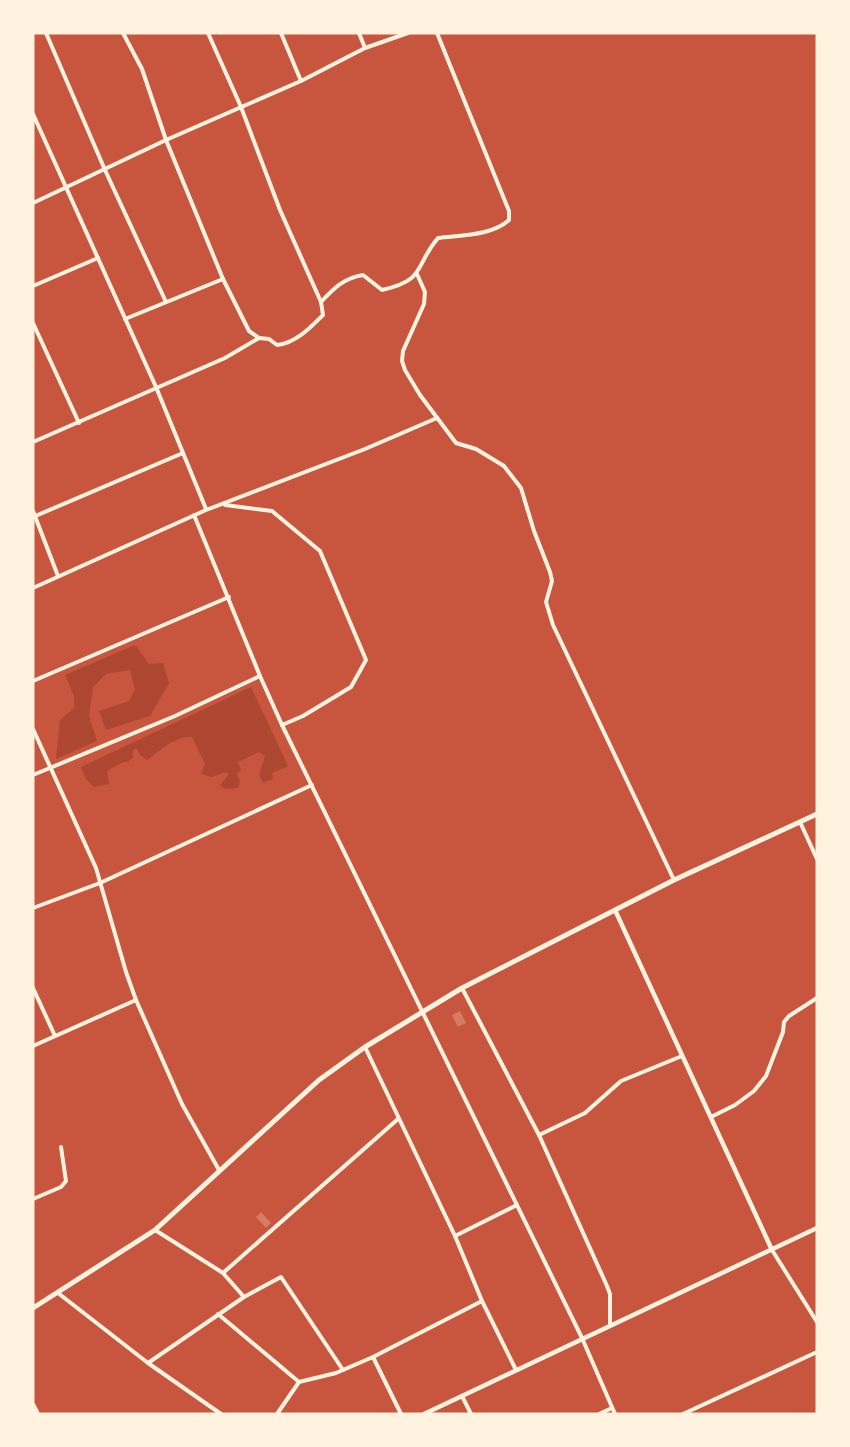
<svg xmlns="http://www.w3.org/2000/svg" width="850" height="1447" viewBox="0 0 850 1447" font-family="Commissioner,sans-serif">
<style>
.green{fill:#ae4732}
.building{fill:#d67c66}
.lines{fill:none;stroke-linecap:round;stroke-linejoin:round}
.minor{stroke:#fff3e0;stroke-width:4}
.tertiary{stroke:#fff3e0;stroke-width:4.5}
.secondary{stroke:#fff3e0;stroke-width:5}
.primary{stroke:#fff3e0;stroke-width:6}
</style>
<rect width="100%" height="100%" fill="#c8553d"/>
<g class="green">
<polygon points="135,645 149,664 163,663 169,683 150,716 106,730 99,711 129,701 135,689 130,670 106,674 93,687 89,716 97,741 56,759 60,720 74,708 74,696 65,675"/>
<path d="M251,687L288,766L272,773L273,779L263,783L259,775L265,756L259,752L238,762L241,771L237,773L240,782L238,788L224,789L220,785L229,774L226,772L211,777L201,774L205,764L192,737C173,736 162,750 147,760L140,755L137,749L133,750V757L128,762H123L107,771L109,784L94,787L86,779L81,767Z"/>
</g>
<g class="building">
<polygon points="460,1011 466,1023 458,1027 452,1015"/>
<polygon points="261,1212 271,1223 266,1228 256,1217"/>
</g>
<g class="lines">
<g class="minor">
<polyline points="46,33 105,170 166,302"/>
<polyline points="123,33 142,69 166,140 223,279 249,331 259,338"/>
<polyline points="281,33 301,81"/>
<polyline points="359,33 365,48"/>
<polyline points="33,114 156,387 206,509"/>
<polyline points="33,203 166,140 301,81 365,48 408,33"/>
<polyline points="417,274 425,292 424,304 403,351 402,361 405,370 420,395 456,443 476,449 504,466 521,488 534,531 550,572 552,581 546,602 553,625 674,880"/>
<polyline points="33,286 98,258"/>
<path d="M321,302C334,288 344,278 363,275L382,290C427,280 414,266 438,238C460,235 492,236 509,220V211L437,33"/>
<polyline points="125,319 223,279"/>
<polyline points="33,323 79,423"/>
<path d="M33,442L225,358L259,338L269,339L277,345C296,343 311,327 323,315L321,302L280,210L241,107L208,33"/>
<polyline points="225,505 272,511 320,551 366,660 351,687 303,716 282,725"/>
<polyline points="33,511 58,576"/>
<polyline points="194,515 260,676 282,725 582,1338 615,1414"/>
<polyline points="33,517 183,453"/>
<polyline points="33,588 206,510 365,449 437,418"/>
<polyline points="33,681 229,597"/>
<polyline points="33,729 96,868 126,972 136,1000 182,1104 219,1170"/>
<polyline points="33,775 175,716 260,676"/>
<polyline points="800,822 817,859"/>
<polyline points="33,908 100,883 312,785"/>
<polyline points="33,988 55,1036"/>
<polyline points="462,988 539,1135 607,1286 610,1294 610,1325"/>
<polyline points="33,1046 136,1000"/>
<polyline points="365,1047 455,1236 482,1301 516,1370"/>
<polyline points="711,1117 735,1105 754,1091 766,1076 783,1032 784,1022 789,1016 817,998"/>
<polyline points="539,1135 585,1113 621,1081 682,1056"/>
<polyline points="33,1199 61,1187 66,1181 61,1147"/>
<polyline points="155,1230 223,1273 398,1119"/>
<polyline points="455,1236 517,1205"/>
<polyline points="772,1250 817,1322"/>
<polyline points="223,1273 244,1297"/>
<polyline points="58,1293 148,1363 221,1414"/>
<polyline points="218,1314 299,1382"/>
<polyline points="373,1357 401,1414"/>
<polyline points="148,1363 244,1297 281,1277 343,1370"/>
<polyline points="462,1396 471,1414"/>
<polyline points="277,1414 299,1382 336,1373 373,1357 482,1301"/>
<polyline points="599,1414 612,1408"/>
<polyline points="683,1414 817,1352"/>
</g>
<g class="tertiary">
<polyline points="615,910 772,1250"/>
<polyline points="424,1414 817,1228"/>
</g>
<polyline class="secondary" points="33,1308 155,1230 319,1080 365,1047 462,988 674,880 817,814"/>
<polyline class="primary" points="33,1406 37,1414"/>
</g>
<rect width="850" height="1447" fill="none" stroke="#fff3e0" stroke-width="69"/>
</svg>
